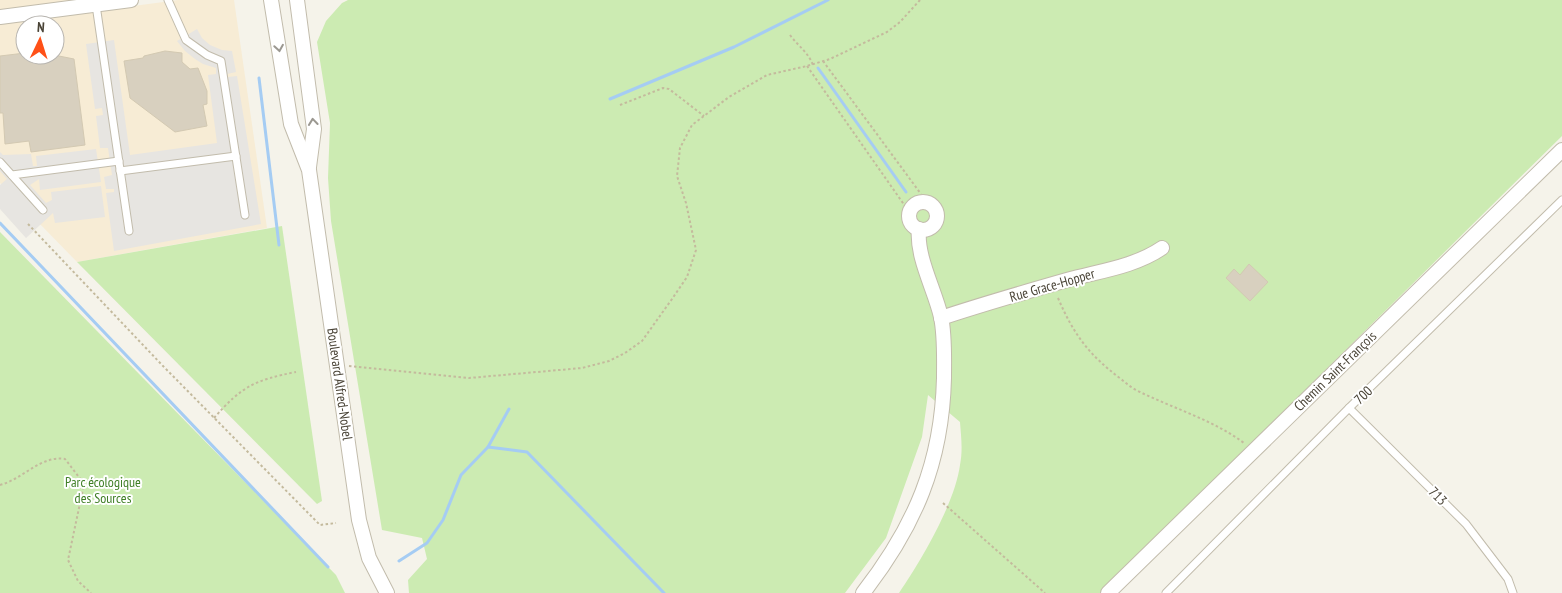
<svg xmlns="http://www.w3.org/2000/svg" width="1562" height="593" viewBox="0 0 1562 593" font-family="'PT Sans Narrow',sans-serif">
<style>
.commercial{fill:#f7ecd5;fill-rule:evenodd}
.green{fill:#ccebb2}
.parking{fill:#e7e5e1}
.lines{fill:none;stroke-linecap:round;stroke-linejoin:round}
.stream{stroke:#a5ccf3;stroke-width:3}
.building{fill:#d8d0bf;stroke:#d3c9b2}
.service-casing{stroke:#c2bcac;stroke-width:9}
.minor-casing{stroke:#c2bcac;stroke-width:16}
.path{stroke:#c4ba9d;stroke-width:2;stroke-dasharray:2.5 2.5;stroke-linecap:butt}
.service{stroke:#fff;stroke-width:7}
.minor{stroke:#fff;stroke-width:14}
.oneway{stroke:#9b9891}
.labels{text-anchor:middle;stroke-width:4;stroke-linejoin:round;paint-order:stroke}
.street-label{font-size:14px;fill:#4a4437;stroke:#fff}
.park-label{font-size:14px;fill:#407f27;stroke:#fff}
</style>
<rect width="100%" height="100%" fill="#f5f3ea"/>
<g class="commercial">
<polygon points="0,0 84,0 0,11"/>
<path d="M178,0H234L267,228L77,262L0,183V24ZM25,25H55V55H25Z"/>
</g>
<g class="green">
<path d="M348,0H1562V136L1100,593H899C921,561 955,503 960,465C963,450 961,436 960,422L928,395L922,437L886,538L845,593H409L408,580L427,559L422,538L382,530L331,221L328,178L330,123L317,42L326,21L342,3Z"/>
<polygon points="282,226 322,501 317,504 77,262"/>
<polygon points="0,232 336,575 345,593 0,593"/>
</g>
<g class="parking">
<polygon points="197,29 202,38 210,45 222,50 232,51 236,72 227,74 228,77 237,76 261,224 114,251 106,193 114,192 114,189 106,189 104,177 112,175 108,148 100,148 96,116 103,115 102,108 95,109 86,44 114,40 130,155 217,143 208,75 216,74 216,68 203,64 195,59 185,51 177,41"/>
<polygon points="96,149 101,182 40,190 39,179 30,185 46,203 52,200 51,192 101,186 105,217 55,223 53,213 26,238 0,209 0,185 7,179 0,171 0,152 3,155 31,154 33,166 37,166 36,156"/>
</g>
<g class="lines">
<g class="stream">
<polyline points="818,68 906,192"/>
<polyline points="259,78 279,245"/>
<polyline points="610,99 734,47 828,0"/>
<polyline points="0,223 328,567"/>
<polyline points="488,447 527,452 664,593"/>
<polyline points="399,561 427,543 443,520 461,475 488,447 509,409"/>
</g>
</g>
<g class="building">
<polygon points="165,51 182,53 182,62 190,69 198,68 207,91 207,104 203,105 207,126 175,132 130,98 124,61 143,58 144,56"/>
<polygon points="25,53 25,55 54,55 74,59 85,145 31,152 29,141 5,144 3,113 0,113 0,56"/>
<polygon points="1249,264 1268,282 1250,301 1226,278 1234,269 1240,275"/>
</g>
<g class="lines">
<g class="service-casing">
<g id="service">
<polyline points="168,0 186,40 207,55 221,61 245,215"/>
<polyline points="96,5 129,231"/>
<polyline points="0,162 43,210"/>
<polyline points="120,171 236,156"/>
<polyline points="12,175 119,161"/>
<polyline points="1349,408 1466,524 1508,579 1513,593"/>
<polyline points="1166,593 1349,408 1562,200"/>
</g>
</g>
<g class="minor-casing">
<g id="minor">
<polyline points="271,0 291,124 309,170 359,520 369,558 387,593"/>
<polyline points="297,0 314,129 309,167"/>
<polyline points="0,17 131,0"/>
<circle cx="923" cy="216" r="14"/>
<path d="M941,318C983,304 1025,292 1067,280C1099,271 1134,267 1162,248"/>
<path d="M863,593C915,526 942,463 944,378C944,358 945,336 941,317C935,290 916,257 919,229"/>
<polyline points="1108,593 1562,150"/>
</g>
</g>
<g class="path">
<path d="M790,35C798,46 808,52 813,65"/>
<polyline points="823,61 921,194"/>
<polyline points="807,66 905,206"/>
<polyline points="620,105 663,88 669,89 704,116"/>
<polyline points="28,224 163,366 320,525 336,523"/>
<path d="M1058,298C1074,335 1089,355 1121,379C1127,384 1133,389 1140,392C1175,409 1213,420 1244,443"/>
<polyline points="349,366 469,378 582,368 609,361 625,353 642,341 672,299 687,277 696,250 686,203 677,176 680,148 692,125 729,97 767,75 807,66 830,59 887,32 900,22 920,0"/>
<path d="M214,418C242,386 255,380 296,372"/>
<path d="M0,485C23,479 41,455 65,459L82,481L83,489L68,560L78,581L91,593"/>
<polyline points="943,503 1045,593"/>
</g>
<use href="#service" class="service"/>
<use href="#minor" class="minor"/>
</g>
<defs><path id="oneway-chevron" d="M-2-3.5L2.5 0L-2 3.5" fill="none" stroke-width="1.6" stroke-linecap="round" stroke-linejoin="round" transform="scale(1.25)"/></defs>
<g class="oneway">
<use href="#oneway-chevron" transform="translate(279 48) rotate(81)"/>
<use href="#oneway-chevron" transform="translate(313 122) rotate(-96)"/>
</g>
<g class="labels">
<g class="street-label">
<text transform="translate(1052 285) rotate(-16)" y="5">Rue Grace-Hopper</text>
<text transform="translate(1335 371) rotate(-44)" y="5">Chemin Saint-François</text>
<text transform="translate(340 384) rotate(82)" y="5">Boulevard Alfred-Nobel</text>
<text transform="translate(1363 395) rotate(-44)" y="5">700</text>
<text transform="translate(1438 496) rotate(45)" y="5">713</text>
</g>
<g class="park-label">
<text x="103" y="487">Parc écologique<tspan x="103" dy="16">des Sources</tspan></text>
</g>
</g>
<g transform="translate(40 40) rotate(4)"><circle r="24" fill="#ffffff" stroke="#b7b4af"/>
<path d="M0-4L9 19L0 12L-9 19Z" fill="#ff5017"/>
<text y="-8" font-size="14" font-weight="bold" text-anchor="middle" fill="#4a4437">N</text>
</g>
</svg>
